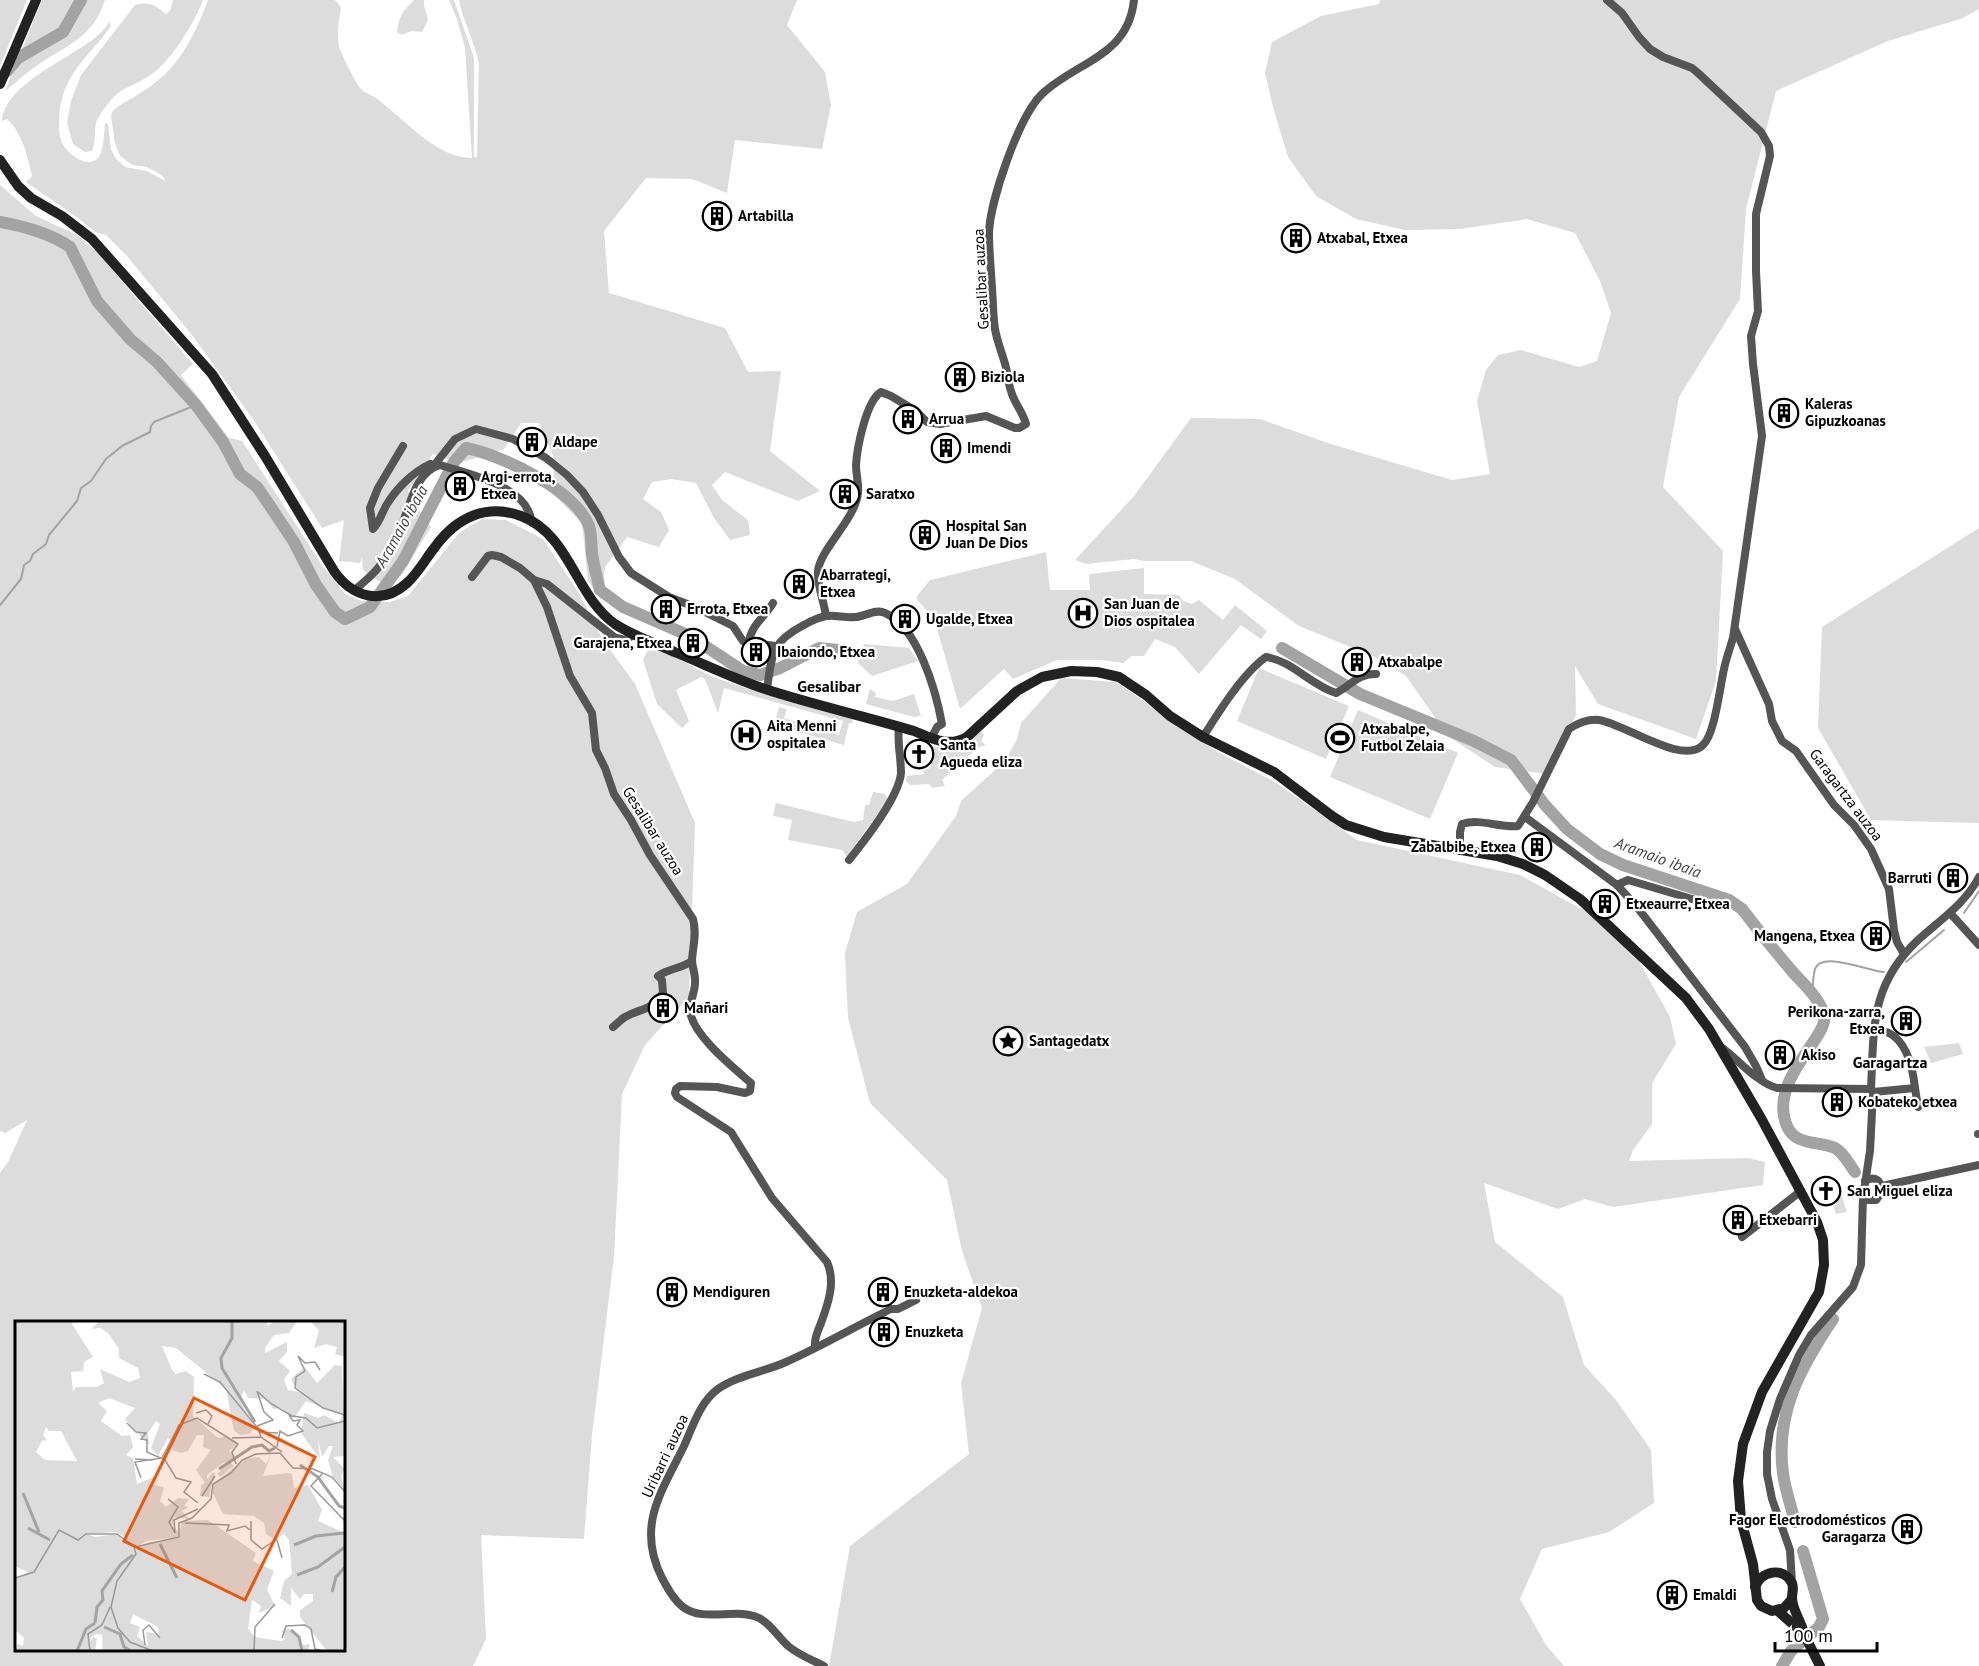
<svg xmlns="http://www.w3.org/2000/svg" width="1979" height="1666" viewBox="0 0 1979 1666" font-family="'PT Sans',sans-serif">
<style>
.green{fill:#dcdcdc;fill-rule:evenodd}
.lines{fill:none;stroke-linecap:round;stroke-linejoin:round}
.stream{stroke:#a3a3a3;stroke-width:2}
.river{stroke:#a3a3a3;stroke-width:12}
.street{stroke:#555;stroke-width:8}
.secondary{stroke:#222;stroke-width:10}
.labels{text-anchor:middle;stroke-width:4.5;stroke-linejoin:round;paint-order:stroke}
.poi-label{font-size:15px;font-weight:bold;fill:#000;stroke:#fff;text-anchor:start}
.street-label{font-size:15px;fill:#000;stroke:#fff}
.water-label{font-size:16px;font-style:italic;fill:#444;stroke:#fff}
.neighbourhood-label{font-size:16px;font-weight:bold;fill:#000;stroke:#fff}
.inset-river{fill:none;stroke:#a3a3a3;stroke-width:3}
.inset-road{fill:none;stroke:#999;stroke-width:1.5}
.view{fill:#e8590c;fill-opacity:0.15;stroke:#e8590c;stroke-width:3}
.inset-edge{fill:none;stroke:#000;stroke-width:3}
</style>
<rect width="100%" height="100%" fill="#fff"/>
<g class="green">
<polygon points="0,0 27,0 0,66"/>
<path d="M42,0H105C92,40 65,45 35,67C24,74 15,84 5,91Z"/>
<path d="M173,0H203C193,25 170,64 146,78C135,85 119,89 111,100C106,106 99,115 96,123C94,133 96,142 92,151L85,152L73,144L67,123L71,101L81,75L135,5C149,1 155,5 166,14L170,11Z"/>
<path d="M208,0H335L341,7C339,22 335,38 341,52C345,61 355,82 361,89C366,94 375,96 380,101C406,121 437,158 472,158L465,48L457,19L449,0H454L474,58V158L477,157L479,64C475,42 463,22 459,0H797L787,25L825,72L831,105L822,149L735,140L727,193L692,179L646,178L604,231L609,293L725,328L748,372L781,371L770,451L820,491L798,501L725,472L712,485L722,500L748,520L750,535L730,540L714,518L696,483L671,479L652,482L643,499L661,512L669,530L659,547L627,537L605,567L601,600L588,581L582,523L553,494L554,458L539,423H521L504,449L460,463L433,454L408,491L414,504L431,527L401,576L382,583L363,570L362,557L360,563L339,561L344,520L322,528L255,422L192,335L127,256L106,235L95,232L78,218L26,182L32,176C28,157 22,132 7,119L2,121C4,84 72,58 97,36C102,32 106,27 109,22L111,26C96,48 71,68 63,95C59,108 57,127 61,140C64,152 90,173 100,155C104,147 104,132 105,123L108,124L111,150L116,159L125,167L147,171L165,181L163,176L147,167L132,165L120,156L115,143L111,116L113,110C127,100 143,93 156,82C182,62 197,30 208,0Z"/>
<path d="M414,0H424V5L428,20L422,32L411,31L402,35L397,32C400,14 402,12 414,0Z"/>
<polygon points="1380,0 1979,0 1979,9 1963,18 1888,41 1776,91 1746,209 1740,299 1679,397 1663,487 1723,551 1716,681 1696,739 1598,704 1575,666 1576,715 1547,774 1495,767 1448,736 1406,676 1375,657 1299,626 1235,579 1191,561 1144,561 1134,559 1086,564 1075,560 1134,496 1191,418 1260,419 1331,444 1452,480 1490,474 1477,401 1486,370 1498,355 1521,350 1579,367 1597,361 1611,313 1600,281 1575,233 1527,219 1460,229 1405,230 1356,219 1316,196 1288,157 1273,107 1265,73 1272,42 1321,16 1379,4"/>
<path d="M0,185L36,216L77,235L98,253L193,364L181,375L229,438L242,441L322,565L345,594L362,601L390,602L408,596L459,533L482,519L506,520L543,539L579,593L603,640L635,684L695,823L689,997L645,1045L622,1094L614,1257L592,1435L584,1539L481,1535L486,1639L473,1666H0V1173L8,1162L27,1120L5,1133L0,1131ZM16,1322H344V1650H16Z"/>
<polygon points="1979,528 1979,823 1871,820 1818,728 1822,627"/>
<polygon points="1046,552 1050,590 1090,590 1089,574 1144,568 1144,594 1179,595 1183,601 1192,604 1199,600 1223,620 1235,605 1267,631 1261,639 1241,625 1199,674 1175,647 1155,639 1144,656 1132,656 1123,663 1103,660 1057,660 1013,679 1004,669 960,709 934,618 917,600 917,596 930,580"/>
<polygon points="864,644 909,648 918,661 872,676 858,663"/>
<path d="M648,650C672,651 694,669 716,678C761,694 807,707 853,719L852,723H849L844,745L774,725L779,707L787,709L784,718L839,735L843,721L724,688L718,713L705,679L701,677L676,690L689,721L682,728L657,704L643,660Z"/>
<polygon points="1259,668 1349,706 1326,759 1237,721"/>
<polygon points="1061,678 1116,682 1216,751 1275,782 1357,840 1520,875 1587,912 1635,954 1670,1017 1676,1044 1652,1083 1652,1124 1633,1150 1629,1161 1748,1158 1765,1162 1763,1185 1613,1207 1585,1199 1558,1209 1484,1183 1495,1242 1563,1297 1584,1365 1616,1400 1651,1450 1654,1503 1609,1532 1542,1549 1520,1599 1546,1645 1564,1666 829,1666 850,1546 969,1454 961,1383 982,1308 962,1251 947,1180 870,1103 848,1018 845,953 857,912 907,884 956,816 961,801 1005,761 1017,739 1021,723"/>
<polygon points="870,689 876,693 875,697 893,701 914,694 921,716 914,717 866,704"/>
<polygon points="1358,710 1458,753 1430,819 1330,777"/>
<path d="M981,731L984,735L981,741L986,745L979,747L967,758L961,756L958,758V765L942,780L945,786L932,788L929,784L910,785L906,781L907,776L924,774L923,771L930,768L932,760L929,747C950,746 965,746 981,731Z"/>
<polygon points="873,792 885,794 888,800 847,856 842,850 788,840 792,820 773,816 776,803 854,822 863,820 865,805 869,805"/>
<polygon points="1959,1043 1963,1054 1931,1063 1924,1047"/>
<polygon points="1837,1181 1847,1212 1836,1214 1833,1206 1836,1205 1836,1199 1832,1183"/>
</g>
<g class="lines">
<g class="stream">
<polyline points="0,605 21,579 24,565 30,561 33,554 46,544 49,535 77,501 81,488 91,481 106,459 122,446 150,432 151,426 154,422 196,405"/>
<polyline points="1964,913 1979,891"/>
<polyline points="1906,962 1944,930"/>
<path d="M1812,993C1813,985 1813,976 1815,969C1822,950 1870,972 1884,972"/>
</g>
<g class="river">
<polyline points="6,72 18,58 63,32 81,0"/>
<path d="M0,222C22,226 51,234 70,247L97,301L130,339L157,362L196,405L223,442L240,474L257,487L266,500L294,542L316,585L335,612L345,619L370,607L403,561L454,462L466,448C502,455 575,490 589,526C592,534 591,545 592,554C594,566 597,578 600,590L623,607L690,636L743,671L760,675L780,668L819,648L838,650"/>
<path d="M1282,648L1360,694L1474,741L1511,760L1545,805L1567,829L1600,854L1623,865L1729,900L1742,909C1758,930 1774,950 1791,970C1802,983 1818,996 1824,1014C1831,1036 1767,1080 1787,1126C1795,1146 1819,1141 1835,1148C1844,1153 1849,1164 1855,1172"/>
<path d="M1795,1522C1791,1506 1785,1489 1783,1473C1775,1412 1801,1367 1833,1319"/>
<polyline points="1782,1666 1791,1651 1819,1627 1823,1619 1803,1551"/>
</g>
<g class="street">
<path d="M403,446L378,488L370,508L373,529C380,522 382,512 387,504C397,488 413,472 430,464L432,468L455,439L476,429L513,439L546,458L567,475L583,492L598,515L619,557L631,573L669,597L695,607L733,626L743,641L775,646"/>
<path d="M472,577L488,556L492,555L501,557L520,568L534,580L547,607L570,676L592,713L596,750L605,768L614,794L631,820L650,855L693,919C697,933 693,946 692,960C692,967 696,975 695,983C695,992 690,1000 690,1010C691,1034 734,1068 751,1083L750,1091L745,1093L717,1087L680,1086L676,1089L675,1093L677,1097L731,1132L772,1198L827,1262C836,1282 828,1304 821,1323C818,1331 814,1338 815,1346"/>
<polyline points="534,580 547,584 614,637 625,640 635,634"/>
<path d="M354,591C363,582 375,574 381,564C389,552 398,536 403,522C411,502 416,472 440,465C468,474 527,486 531,520"/>
<path d="M826,616C824,602 817,585 818,571C820,549 855,520 858,493C859,484 856,474 856,465C857,448 866,401 881,392L891,396L916,411L927,422L940,424L986,416L1015,428H1019L1026,424C1023,412 1014,403 1011,391C1008,383 1008,373 1005,364C1002,353 997,341 995,329C993,316 993,302 992,288C991,270 989,251 989,233C990,201 1019,116 1042,94C1077,61 1128,57 1134,0"/>
<polyline points="1735,629 1769,704 1772,721 1782,741 1796,751 1834,805 1854,825 1871,849 1889,889 1894,930 1897,942 1904,954"/>
<path d="M749,643C750,626 765,617 773,603"/>
<path d="M767,689C772,656 770,643 802,626C809,622 818,617 827,616C836,615 845,618 855,617C864,617 876,608 885,613C918,627 936,691 942,724L937,727L931,739"/>
<path d="M1203,737C1218,713 1243,673 1266,657C1293,661 1310,685 1336,693C1349,687 1358,673 1376,674"/>
<polyline points="1525,817 1617,885 1637,907 1745,1047 1756,1066 1762,1080"/>
<path d="M1460,848V832L1462,824C1480,818 1500,828 1518,826L1533,802L1569,729C1578,723 1588,719 1599,720C1625,724 1683,766 1703,745C1715,734 1720,686 1724,669C1726,659 1730,648 1733,638L1762,436L1753,364L1751,336L1758,311L1756,271V214L1770,156L1769,146L1761,132L1698,73L1692,68L1663,57L1650,49L1639,37L1622,13L1607,0"/>
<path d="M849,860C865,840 899,797 901,773C901,757 897,742 899,727"/>
<polyline points="1617,885 1628,880 1719,907"/>
<polyline points="1950,913 1979,945"/>
<path d="M613,1027C617,1024 620,1020 625,1017C641,1008 651,1011 663,993L662,980L658,976C669,968 681,969 692,961"/>
<path d="M1721,1047C1739,1060 1756,1082 1777,1088L1871,1089"/>
<polyline points="1915,1088 1918,1107"/>
<path d="M1873,1092L1915,1088C1913,1070 1907,1042 1889,1033C1884,1031 1879,1031 1874,1031"/>
<polyline points="1978,1134 1979,1134"/>
<polyline points="1882,1186 1979,1165"/>
<path d="M1863,1197L1868,1200H1876L1882,1192C1882,1181 1875,1175 1865,1181"/>
<polyline points="1742,1237 1801,1191"/>
<path d="M1792,1583L1790,1550L1772,1499L1767,1474V1452L1770,1431L1780,1399L1799,1355L1811,1335L1853,1287L1861,1265L1863,1197L1870,1151L1873,1092L1871,1089C1874,1028 1870,985 1918,940C1940,920 1965,904 1979,877"/>
<path d="M824,1666C812,1660 799,1655 788,1646C778,1637 771,1624 759,1618C736,1607 704,1623 683,1607C674,1600 668,1589 662,1578C636,1526 661,1493 684,1446C693,1426 700,1402 718,1389C738,1375 764,1372 786,1362C822,1346 856,1326 891,1309H898L916,1300"/>
</g>
<g class="secondary">
<polyline points="0,84 36,0"/>
<path d="M0,160L18,186L31,198L62,216L92,239L212,374L265,456L334,571C352,597 382,606 407,583C419,572 426,558 435,547C456,518 486,503 521,516C570,534 575,596 615,624C633,636 657,644 677,653C706,665 735,679 765,689C814,705 864,716 914,731C931,738 949,748 967,737L1017,691L1042,677L1071,671L1097,672L1119,677L1146,695L1170,716L1203,737L1274,772L1332,816L1346,825L1384,837L1497,856L1523,864L1545,875L1580,899L1686,998L1709,1029L1761,1118L1817,1222L1823,1240L1824,1265L1819,1292L1762,1392L1743,1444L1738,1481L1741,1520L1753,1564L1757,1600L1761,1606L1772,1611L1784,1608L1792,1599"/>
<path d="M1755,1587C1761,1571 1783,1566 1792,1583C1794,1589 1792,1592 1792,1598C1792,1610 1802,1622 1804,1634"/>
<polyline points="1778,1611 1804,1634 1820,1666"/>
</g>
</g>
<defs>
<g id="building-ring" transform="scale(1.5)"><circle r="9.5" fill="#fff" stroke="#000" stroke-width="1.5"/><path d="M-4-6H4V6H1V3H-1V6H-4ZM-2.5-4.3h1.7v1.8h-1.7ZM.8-4.3h1.7v1.8H.8ZM-2.5-1h1.7V.8h-1.7ZM.8-1h1.7V.8H.8Z" fill="#000"/></g>
<g id="hospital-ring" transform="scale(1.5)"><circle r="9.5" fill="#fff" stroke="#000" stroke-width="1.5"/><path d="M-5-5h3v3.5h4V-5h3V5h-3V1.5h-4V5h-3Z" fill="#000"/></g>
<g id="stadium-ring" transform="scale(1.5)"><circle r="9.5" fill="#fff" stroke="#000" stroke-width="1.5"/><path d="M0-5a6.5 5 0 1 0 0 10a6.5 5 0 1 0 0-10ZM-3.5-1.8h7v3.6h-7Z" fill="#000"/></g>
<g id="church-ring" transform="scale(1.5)"><circle r="9.5" fill="#fff" stroke="#000" stroke-width="1.5"/><path d="M-1.2-6h2.4v3.5h3.3v2.4h-3.3V6h-2.4V-.1h-3.3v-2.4h3.3Z" fill="#000"/></g>
<g id="sight-ring" transform="scale(1.5)"><circle r="9.5" fill="#fff" stroke="#000" stroke-width="1.5"/><path d="M0-6L1.8-2.2L6-1.7L2.9 1.2L3.7 5.4L0 3.3L-3.7 5.4L-2.9 1.2L-6-1.7L-1.8-2.2Z" fill="#000"/></g>
</defs>
<g fill-rule="evenodd">
<use href="#building-ring" x="717" y="216"/>
<use href="#building-ring" x="1296" y="238"/>
<use href="#building-ring" x="960" y="377"/>
<use href="#building-ring" x="1784" y="413"/>
<use href="#building-ring" x="908" y="419"/>
<use href="#building-ring" x="532" y="442"/>
<use href="#building-ring" x="946" y="448"/>
<use href="#building-ring" x="460" y="486"/>
<use href="#building-ring" x="845" y="494"/>
<use href="#building-ring" x="925" y="535"/>
<use href="#building-ring" x="799" y="584"/>
<use href="#building-ring" x="666" y="609"/>
<use href="#hospital-ring" x="1083" y="613"/>
<use href="#building-ring" x="905" y="619"/>
<use href="#building-ring" x="693" y="643"/>
<use href="#building-ring" x="756" y="652"/>
<use href="#building-ring" x="1357" y="662"/>
<use href="#hospital-ring" x="746" y="735"/>
<use href="#stadium-ring" x="1340" y="738"/>
<use href="#church-ring" x="919" y="754"/>
<use href="#building-ring" x="1537" y="847"/>
<use href="#building-ring" x="1953" y="878"/>
<use href="#building-ring" x="1605" y="904"/>
<use href="#building-ring" x="1876" y="936"/>
<use href="#building-ring" x="663" y="1008"/>
<use href="#building-ring" x="1906" y="1021"/>
<use href="#sight-ring" x="1008" y="1041"/>
<use href="#building-ring" x="1780" y="1055"/>
<use href="#building-ring" x="1837" y="1102"/>
<use href="#church-ring" x="1826" y="1191"/>
<use href="#building-ring" x="1738" y="1220"/>
<use href="#building-ring" x="672" y="1292"/>
<use href="#building-ring" x="883" y="1292"/>
<use href="#building-ring" x="884" y="1332"/>
<use href="#building-ring" x="1907" y="1529"/>
<use href="#building-ring" x="1672" y="1595"/>
</g>
<g class="labels">
<g class="poi-label">
<text x="738" y="221">Artabilla</text>
<text x="1317" y="243">Atxabal, Etxea</text>
<text x="981" y="382">Biziola</text>
<text x="1805" y="409">Kaleras<tspan x="1805" dy="17">Gipuzkoanas</tspan></text>
<text x="929" y="424">Arrua</text>
<text x="553" y="447">Aldape</text>
<text x="967" y="453">Imendi</text>
<text x="481" y="482">Argi-errota,<tspan x="481" dy="17">Etxea</tspan></text>
<text x="866" y="499">Saratxo</text>
<text x="946" y="531">Hospital San<tspan x="946" dy="17">Juan De Dios</tspan></text>
<text x="820" y="580">Abarrategi,<tspan x="820" dy="17">Etxea</tspan></text>
<text x="1104" y="609">San Juan de<tspan x="1104" dy="17">Dios ospitalea</tspan></text>
<text x="687" y="614">Errota, Etxea</text>
<text x="926" y="624">Ugalde, Etxea</text>
<text x="672" y="648" text-anchor="end">Garajena, Etxea</text>
<text x="777" y="657">Ibaiondo, Etxea</text>
<text x="1378" y="667">Atxabalpe</text>
<text x="767" y="731">Aita Menni<tspan x="767" dy="17">ospitalea</tspan></text>
<text x="1361" y="734">Atxabalpe,<tspan x="1361" dy="17">Futbol Zelaia</tspan></text>
<text x="940" y="750">Santa<tspan x="940" dy="17">Agueda eliza</tspan></text>
<text x="1516" y="852" text-anchor="end">Zabalbibe, Etxea</text>
<text x="1932" y="883" text-anchor="end">Barruti</text>
<text x="1626" y="909">Etxeaurre, Etxea</text>
<text x="1855" y="941" text-anchor="end">Mangena, Etxea</text>
<text x="684" y="1013">Mañari</text>
<text x="1885" y="1017" text-anchor="end">Perikona-zarra,<tspan x="1885" dy="17">Etxea</tspan></text>
<text x="1029" y="1046">Santagedatx</text>
<text x="1801" y="1060">Akiso</text>
<text x="1858" y="1107">Kobateko etxea</text>
<text x="1847" y="1196">San Miguel eliza</text>
<text x="1759" y="1225">Etxebarri</text>
<text x="693" y="1297">Mendiguren</text>
<text x="904" y="1297">Enuzketa-aldekoa</text>
<text x="905" y="1337">Enuzketa</text>
<text x="1886" y="1525" text-anchor="end">Fagor Electrodomésticos<tspan x="1886" dy="17">Garagarza</tspan></text>
<text x="1693" y="1600">Emaldi</text>
</g>
<g class="street-label">
<text transform="translate(981 279) rotate(-93)" y="5">Gesalibar auzoa</text>
<text transform="translate(1846 795) rotate(53)" y="5">Garagartza auzoa</text>
<text transform="translate(653 831) rotate(58)" y="5">Gesalibar auzoa</text>
<text transform="translate(665 1456) rotate(-65)" y="5">Uribarri auzoa</text>
</g>
<g class="water-label">
<text transform="translate(401 526) rotate(-61)" y="6">Aramaio ibaia</text>
<text transform="translate(1658 857) rotate(20)" y="6">Aramaio ibaia</text>
</g>
<g class="neighbourhood-label">
<text x="829" y="692">Gesalibar</text>
<text x="1890" y="1068">Garagartza</text>
</g>
</g>
<g transform="translate(15 1321)">
<rect width="330" height="330" fill="#fff"/>
<path d="M0,0H59L57,3L78,36L69,41L68,50L56,51L58,71L61,66H82L89,62L85,48L114,61L125,57L123,47L104,37V28L93,12L85,7L76,8L85,0H252V5L260,0H282L274,12L259,14L250,27V32L272,21V31L264,40L275,50L269,59L273,69L283,71L276,58L290,46L302,62L320,44L327,45L330,135L318,136L330,148L326,155L330,170L318,156L313,139L318,125H314L307,136L303,119L305,138L286,112L289,92L303,97L309,94L324,102L327,94L291,80L279,97L267,87L258,88L252,78L233,77L229,69L225,80L239,105L235,113L226,114L219,110L211,68L161,27L147,25L157,49L161,53L171,50L179,56L178,95L203,117L210,115L223,123L214,130L220,135L215,141L219,145L205,156L202,153L214,141L208,142L192,154V158L197,152L200,151L194,176L185,175L186,164L190,162L181,149L196,129L188,126L189,114H182L173,130L166,132L157,129L158,120L153,117L143,135L136,127L145,103L141,100L133,112L134,124L110,98L120,87L94,77L83,82L92,90L86,100L107,115L115,114L118,126L111,134L118,137L122,163L139,156L138,164L149,166L145,180L151,186L163,177L174,178L169,185L174,186L167,190L174,198L159,196L157,205L165,212L162,216L132,220L123,225L117,224L107,214L100,211L71,213L80,216L102,213L121,228L131,222L164,216L167,200L193,199L241,232L238,240L259,250L252,268L260,285L244,292L246,285L237,279L233,308L240,316L266,320L270,319L267,310L274,307L288,324L295,323L293,330H88L87,314L82,313L76,316L75,321L78,316L82,317L80,330H0L3,323L8,325L9,317L0,309V258L13,251L0,245ZM31,106L34,110H46L62,140L30,139L21,131L27,120L32,119L28,114ZM118,293L143,306L144,313L131,311L133,325L122,315L125,306L115,302ZM295,0H330V36L320,33L322,26L311,23L299,27L304,9ZM256,133L248,155L273,152L277,153L279,167L293,164L307,189L303,200L330,212V330H312L285,296V289L298,280V273H289L285,278L276,267V285L265,277L269,260L277,253L274,219L269,213L260,219L251,213L249,202L239,195L208,193L198,172V163L231,137L244,136L251,143Z" fill="#dcdcdc" fill-rule="evenodd"/>
<path class="inset-river" d="M217,0V17L206,37L207,47L240,101M285,144L303,156L324,185L330,187M204,148L237,126L247,124L254,130L260,127M8,172L24,211M13,207L35,219M145,223L162,257M279,224L301,215L329,212M282,254L303,246L330,226M317,271L321,256L330,246M80,302L82,286L88,279L87,270L106,243L118,234M89,306L105,313L109,326L116,330M276,309L284,316L287,330M62,330L71,308L80,302"/>
<path class="inset-road" d="M305,49L300,41L290,42L283,35L290,50L281,56L280,67L308,87L330,94M189,53L205,61L241,105M242,70L249,91L258,99L242,105L246,116L267,131M243,71L255,82L277,95L291,97L302,107L330,100M181,92L191,89L197,95L193,103M112,102L121,111L131,112L126,118L132,119V131L150,139L161,157L176,161L169,171L183,182M244,111L263,112M217,117L246,116M262,126L265,110L273,115L288,110L282,104L285,99L278,100L273,92M147,137L164,104L182,97L223,123L217,131L221,143M120,138L138,139M307,153L296,165L330,200M126,157L120,141L147,137M187,175L200,155M153,178L163,186L154,201L160,212L159,199L183,188M170,202L214,204L212,210L230,205L235,209M236,219L247,228L262,218M236,219V200M262,219L267,237M119,226L121,233L102,260L96,286L103,307L115,321L138,330M0,257L19,251L44,209L63,219L71,213H102L120,226L164,216V202L177,197L196,178L198,163L216,152L227,139L241,133L265,132L278,147L298,148L317,156L330,171M267,317L271,305L290,304L296,308L300,328L308,330M130,324L128,309L134,304L145,317M75,330L73,313L87,304L95,286M239,330L240,306L260,283"/>
<path class="view" d="M179,77L300,136L230,279L109,220Z"/>
<rect width="330" height="330" class="inset-edge"/>
</g>
<path d="M1775 1642v9h102v-9" fill="none" stroke="#000000" stroke-width="3"/>
<text x="1784" y="1642" font-size="18" fill="#000000" stroke="#ffffff" stroke-width="4.5" paint-order="stroke">100 m</text>
</svg>
